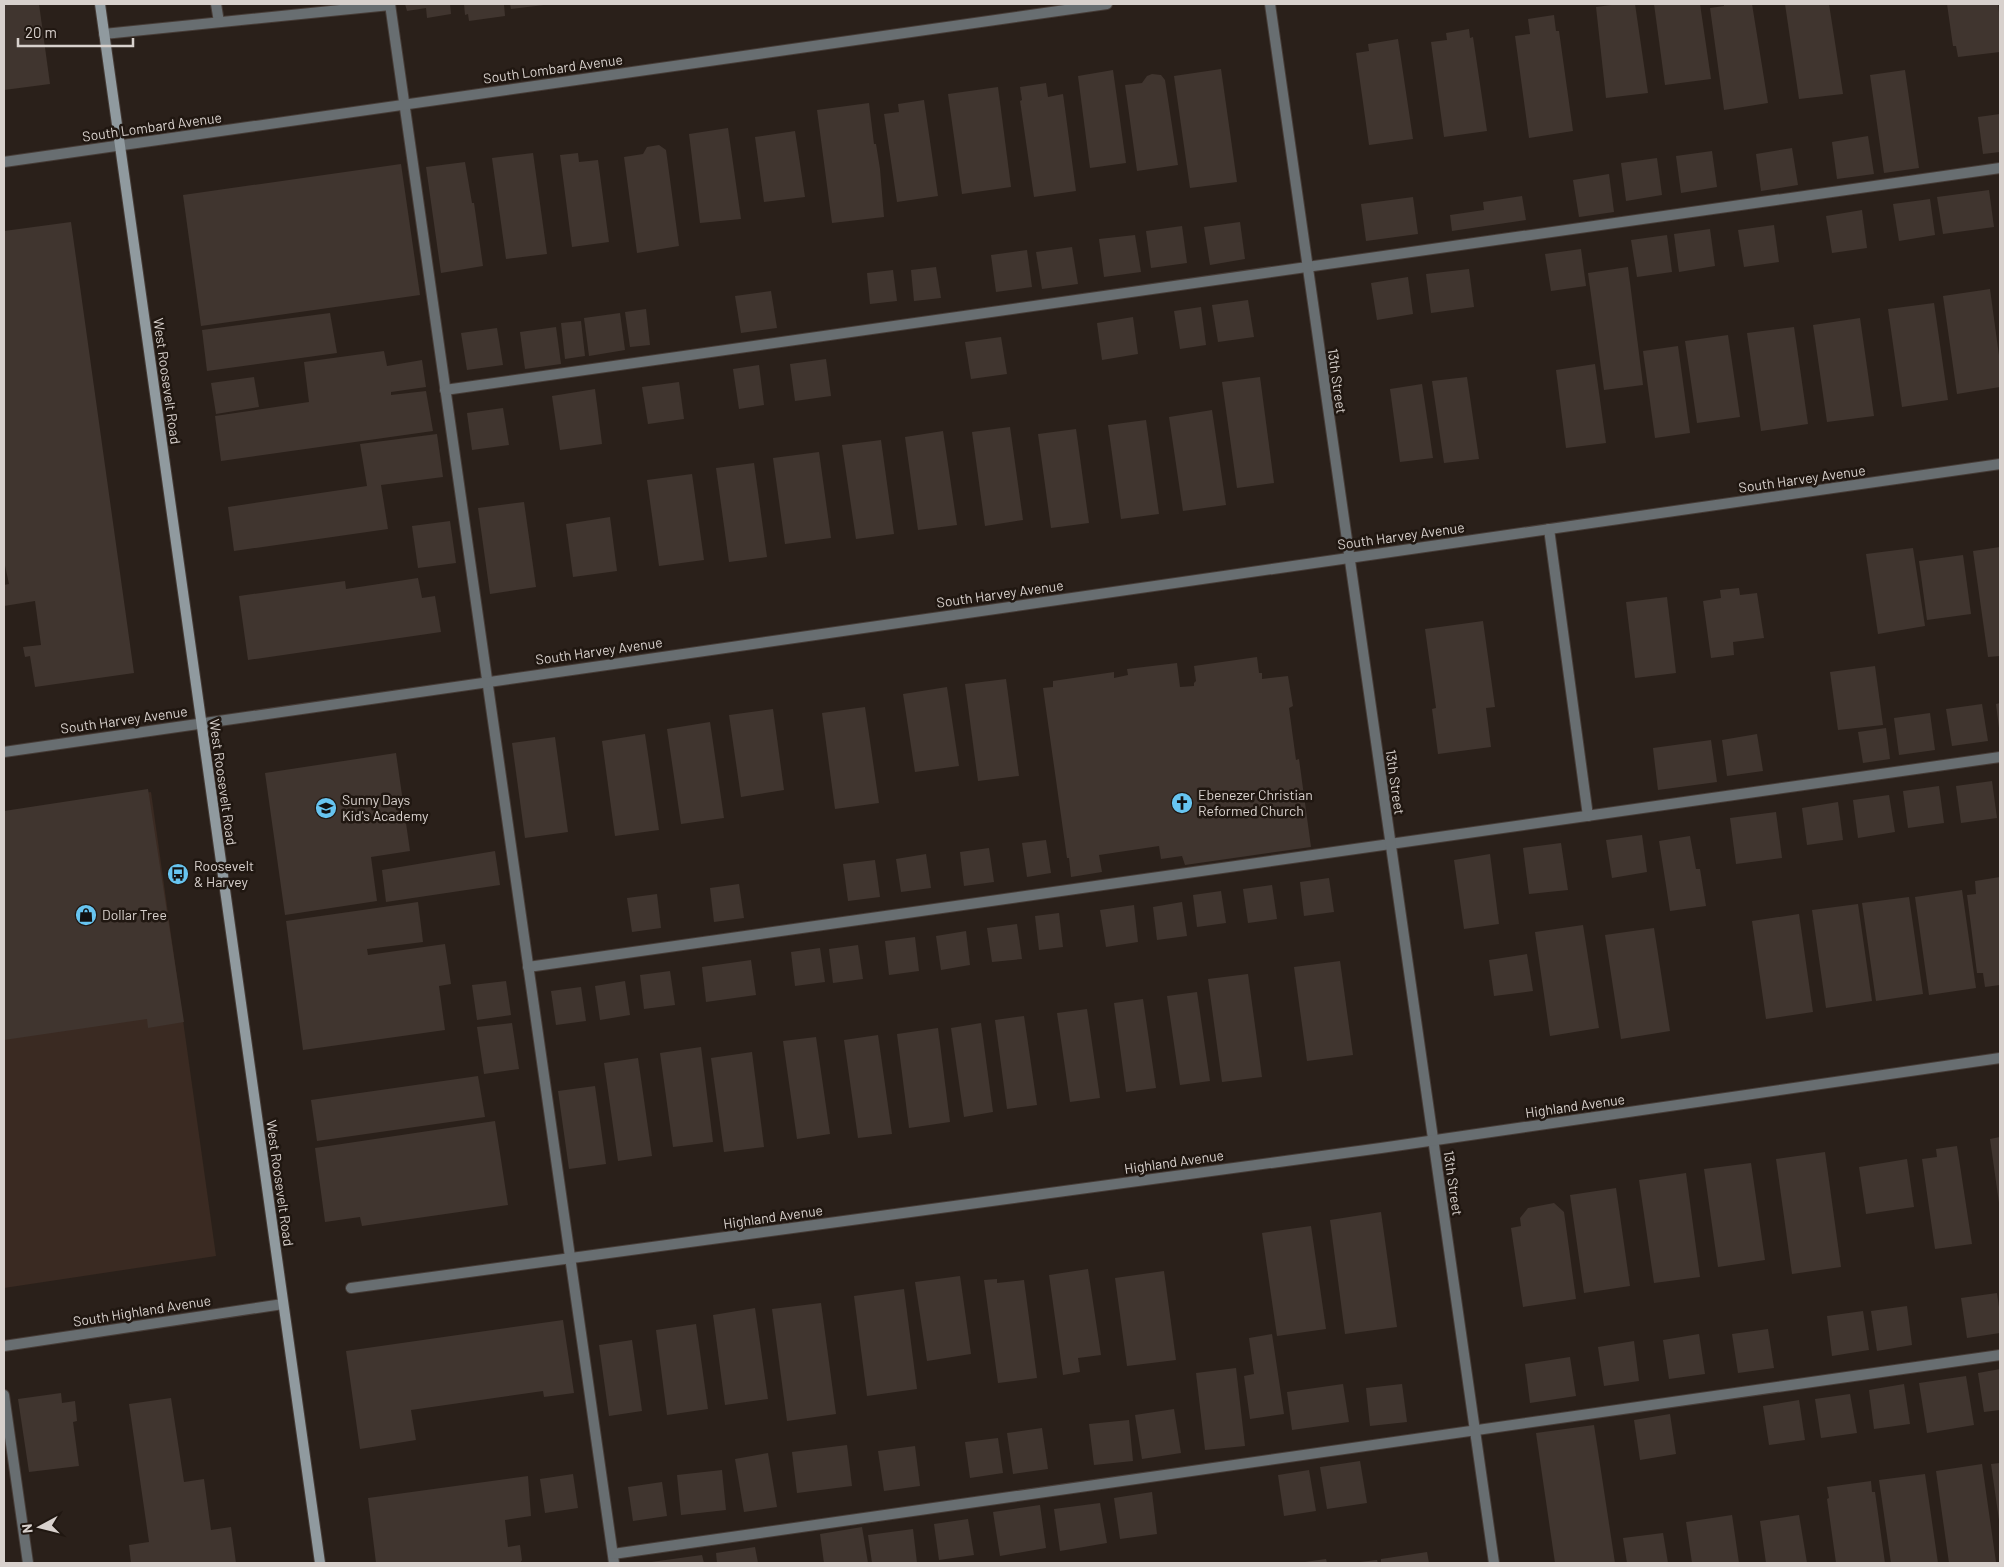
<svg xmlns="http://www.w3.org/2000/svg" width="2004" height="1567" viewBox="0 0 2004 1567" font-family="Barlow,sans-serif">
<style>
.built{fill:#3a2a22}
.building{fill:#40352f}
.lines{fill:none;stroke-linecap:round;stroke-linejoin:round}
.service-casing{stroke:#463c37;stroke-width:12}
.minor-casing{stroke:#463c37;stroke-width:12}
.secondary-casing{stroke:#463c37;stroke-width:12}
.service{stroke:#686e71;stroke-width:10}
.minor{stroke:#686e71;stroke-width:10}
.secondary{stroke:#909a9f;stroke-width:10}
.labels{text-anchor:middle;stroke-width:5;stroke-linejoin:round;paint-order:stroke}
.street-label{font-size:14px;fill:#d8d1cd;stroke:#201711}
.poi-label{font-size:14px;fill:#d8d1cd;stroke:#201711;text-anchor:start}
</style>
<rect width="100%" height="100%" fill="#2a201a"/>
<polygon class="built" points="151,792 216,1256 4,1288 4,814"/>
<g class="building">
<polygon points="4,4 39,4 50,84 4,90"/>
<polygon points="405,4 450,4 451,14 427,18 426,8 407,11"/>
<polygon points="464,4 504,4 505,16 469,21 468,14 465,15"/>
<polygon points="510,4 544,4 544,5 511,9"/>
<polygon points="1619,4 1635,4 1648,93 1606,98 1596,7"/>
<polygon points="1654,4 1700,4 1711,79 1665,85"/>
<polygon points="1724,4 1752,4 1768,103 1724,110 1710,8 1724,6"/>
<polygon points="1785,4 1829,4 1843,94 1799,99"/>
<polygon points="1947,4 1998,4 2000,20 2000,52 1958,57 1956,46 1953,46"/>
<polygon points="1554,15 1556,31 1559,31 1573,131 1529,138 1515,36 1530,34 1528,19"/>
<polygon points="1469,29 1470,38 1473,37 1487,131 1444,137 1431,42 1447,40 1446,33"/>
<polygon points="1398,39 1413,139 1369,145 1356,53 1369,51 1368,44"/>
<polygon points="1221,69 1237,182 1190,188 1174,76"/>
<polygon points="1113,70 1126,163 1090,168 1078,76"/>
<polygon points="1905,70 1919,168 1884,173 1870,75"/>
<polygon points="1152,74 1161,75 1165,80 1178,165 1137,171 1125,85 1142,83 1147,76"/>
<polygon points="1046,83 1048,97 1063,94 1076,191 1034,197 1020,101 1022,100 1020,87"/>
<polygon points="998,87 1011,187 962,194 948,94"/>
<polygon points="924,100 938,196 897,202 884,114 899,112 898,104"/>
<polygon points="869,103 874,144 876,144 880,169 884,217 832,223 817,110"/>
<polygon points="2000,114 2000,152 1983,154 1978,117"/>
<polygon points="728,128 741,219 700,223 689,134"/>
<polygon points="795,131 805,197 764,202 755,137"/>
<polygon points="1868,136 1874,174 1837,179 1832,142"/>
<polygon points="659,145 666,150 679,246 637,253 624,157 643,154 647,147"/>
<polygon points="1792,148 1798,185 1761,191 1756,154"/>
<polygon points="1712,151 1717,187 1681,193 1676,156"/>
<polygon points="533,153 547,254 506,259 492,158"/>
<polygon points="578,153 579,162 598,160 609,242 572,247 560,155"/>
<polygon points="1657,158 1662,195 1626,201 1621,163"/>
<polygon points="465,162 472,203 474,203 483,266 441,273 426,167"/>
<polygon points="401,164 420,295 201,326 183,195"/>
<polygon points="1609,174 1614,212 1579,217 1573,180"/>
<polygon points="1989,190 1994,227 1943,234 1937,197"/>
<polygon points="1522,196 1526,220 1452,231 1450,215 1484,210 1483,202"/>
<polygon points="1413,197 1418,234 1366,241 1361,204"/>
<polygon points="1930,199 1935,235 1899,241 1893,204"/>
<polygon points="1862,210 1867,248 1832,253 1826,216"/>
<polygon points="71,222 134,673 35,687 30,656 25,657 23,647 41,645 35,601 4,606 4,585 9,584 4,561 4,231"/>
<polygon points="1240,222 1245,259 1210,265 1204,227"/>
<polygon points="1774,225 1779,262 1744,267 1738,230"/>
<polygon points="1182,226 1187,263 1151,268 1146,231"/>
<polygon points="1710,229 1715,266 1679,272 1674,234"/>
<polygon points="1135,235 1141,272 1104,277 1099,239"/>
<polygon points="1667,235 1672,272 1637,277 1631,240"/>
<polygon points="1072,247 1078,284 1042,289 1036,252"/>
<polygon points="1581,249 1586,286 1551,291 1545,254"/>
<polygon points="1027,250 1032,287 996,292 991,255"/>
<polygon points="936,267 941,298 914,301 911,270"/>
<polygon points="1628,267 1643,385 1604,390 1588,273"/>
<polygon points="1469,269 1474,307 1431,313 1426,274"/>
<polygon points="893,270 897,301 870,304 867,273"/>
<polygon points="1408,277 1413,314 1377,320 1371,283"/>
<polygon points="1990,289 2000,363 2000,387 1957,394 1943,296"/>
<polygon points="771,291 777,328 741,333 735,296"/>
<polygon points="1248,300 1254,337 1218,342 1212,305"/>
<polygon points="1934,303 1948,400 1902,407 1888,309"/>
<polygon points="1201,307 1206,345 1180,349 1174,311"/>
<polygon points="646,309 650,345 630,347 625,312"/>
<polygon points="330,313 337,353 207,371 202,330"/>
<polygon points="620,313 625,350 589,356 584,318"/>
<polygon points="1133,317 1138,354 1102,360 1097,323"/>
<polygon points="1860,318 1874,416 1827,422 1813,325"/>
<polygon points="581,321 585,356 565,359 561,323"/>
<polygon points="556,327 561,364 525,369 520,332"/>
<polygon points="1794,327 1808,424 1761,431 1747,333"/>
<polygon points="497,328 503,365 467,370 461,333"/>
<polygon points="1728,335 1740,417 1697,423 1685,341"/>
<polygon points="1001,337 1007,374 971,379 965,342"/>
<polygon points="1678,346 1690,433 1655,438 1643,351"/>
<polygon points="384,351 387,366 422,360 426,387 391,392 391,395 426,391 433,431 221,461 215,416 309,402 304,362"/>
<polygon points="826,359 831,396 795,401 790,364"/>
<polygon points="1595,364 1606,443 1566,448 1556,370"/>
<polygon points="759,365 764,405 739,409 733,369"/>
<polygon points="254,377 259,407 216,414 211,383"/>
<polygon points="1260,377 1274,483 1237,488 1222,382"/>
<polygon points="1467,377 1479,459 1444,463 1432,381"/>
<polygon points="679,382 684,419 648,424 642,387"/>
<polygon points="1422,384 1433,458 1400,462 1390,389"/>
<polygon points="595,389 602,444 560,450 552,396"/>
<polygon points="503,408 509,445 472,450 467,413"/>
<polygon points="1212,410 1226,505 1183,511 1169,417"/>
<polygon points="1146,420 1159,514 1121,519 1108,425"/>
<polygon points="1010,427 1023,520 985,526 972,432"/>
<polygon points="1076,429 1089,523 1051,528 1038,434"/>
<polygon points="943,431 957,525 918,530 905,437"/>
<polygon points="437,434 443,477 381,485 388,529 234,551 228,507 367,486 360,444"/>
<polygon points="881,440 894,534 856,539 842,445"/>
<polygon points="819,452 831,538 785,544 773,458"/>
<polygon points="754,463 767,557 729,562 716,468"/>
<polygon points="692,474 704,560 659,566 647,480"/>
<polygon points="524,502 536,587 490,594 478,508"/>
<polygon points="610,517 617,571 573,577 566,524"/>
<polygon points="450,521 456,563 418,568 412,526"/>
<polygon points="2000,547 2000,656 1988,657 1973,551"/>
<polygon points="1913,548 1925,626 1878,634 1866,554"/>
<polygon points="1963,555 1971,614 1927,620 1919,561"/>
<polygon points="418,578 422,598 435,596 441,632 248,660 239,596 345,581 346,589"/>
<polygon points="1739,588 1740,595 1757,593 1764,638 1733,642 1734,655 1711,658 1703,601 1721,598 1720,590"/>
<polygon points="1667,597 1676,673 1635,678 1626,602"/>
<polygon points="1483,621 1495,707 1486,708 1491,747 1438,754 1432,709 1436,708 1425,629"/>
<polygon points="1257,657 1259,673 1262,673 1262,679 1288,676 1293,706 1289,708 1296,760 1299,759 1311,847 1185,865 1182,856 1161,859 1159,846 1099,855 1102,872 1071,877 1069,858 1067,858 1043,688 1053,687 1053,681 1114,672 1114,678 1128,675 1127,669 1177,663 1180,687 1194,686 1194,683 1196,681 1194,666"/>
<polygon points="1875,666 1883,725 1838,730 1830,672"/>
<polygon points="1006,679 1019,776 978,781 965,684"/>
<polygon points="947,687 959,766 915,772 903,694"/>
<polygon points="2000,703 2000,728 1999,728 1996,704"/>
<polygon points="1982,704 1988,741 1952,746 1946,709"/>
<polygon points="865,707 879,803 835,809 822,713"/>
<polygon points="773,709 784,790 741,797 729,715"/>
<polygon points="1930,713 1935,750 1899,755 1894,718"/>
<polygon points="710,722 724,818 681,824 667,729"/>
<polygon points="1886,728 1890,759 1863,763 1858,732"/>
<polygon points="645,734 659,830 615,836 602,741"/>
<polygon points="1757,734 1763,771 1727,776 1722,740"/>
<polygon points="555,737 568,832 525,838 512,743"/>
<polygon points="1711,740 1717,782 1658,790 1653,748"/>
<polygon points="396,753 410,851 371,857 377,901 285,915 265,773"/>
<polygon points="1992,781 1997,818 1961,823 1956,786"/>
<polygon points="1939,786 1944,823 1908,828 1903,791"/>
<polygon points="148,789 184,1022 148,1028 147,1019 4,1040 4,811"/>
<polygon points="1889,795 1895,832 1858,838 1853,800"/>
<polygon points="1838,802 1843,840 1807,845 1802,808"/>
<polygon points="1776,812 1782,858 1736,864 1730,818"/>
<polygon points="1642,835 1647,872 1612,878 1606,840"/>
<polygon points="1690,836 1696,869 1700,869 1706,906 1670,911 1659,841"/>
<polygon points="1046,840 1051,873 1027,877 1022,843"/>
<polygon points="1561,843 1568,890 1529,894 1523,848"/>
<polygon points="989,848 994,882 964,886 960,852"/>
<polygon points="495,851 500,885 386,902 382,870"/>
<polygon points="926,854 931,888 901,892 896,859"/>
<polygon points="1490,854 1499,924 1464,929 1454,860"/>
<polygon points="875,860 880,897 848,901 843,864"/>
<polygon points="2000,877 2000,985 1985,987 1983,973 1977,973 1967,895 1976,894 1975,881"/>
<polygon points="1329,878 1334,912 1304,916 1300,882"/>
<polygon points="739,884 744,918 714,922 710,888"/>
<polygon points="1272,885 1277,919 1248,923 1243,889"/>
<polygon points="1962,890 1976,988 1929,995 1915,897"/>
<polygon points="1221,891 1226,923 1197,927 1193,895"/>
<polygon points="657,894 661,928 632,932 627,898"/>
<polygon points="1909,897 1923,994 1876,1001 1862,903"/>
<polygon points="418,902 423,942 367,949 368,955 445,944 451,984 439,986 445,1030 303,1050 286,921"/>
<polygon points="1182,902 1187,936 1157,940 1153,907"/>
<polygon points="1858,904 1872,1001 1826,1008 1812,910"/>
<polygon points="1134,905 1138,942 1106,947 1100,910"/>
<polygon points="1059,913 1063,947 1039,950 1035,916"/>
<polygon points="1799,914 1813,1012 1766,1019 1752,921"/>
<polygon points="1017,924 1022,959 992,962 987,928"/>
<polygon points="1583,925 1599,1028 1550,1036 1535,932"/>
<polygon points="1654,928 1670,1031 1621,1039 1605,935"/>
<polygon points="966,931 970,965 941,970 936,936"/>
<polygon points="915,937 919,971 889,975 885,941"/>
<polygon points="858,945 863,979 833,983 829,949"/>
<polygon points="820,948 825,982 795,986 791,952"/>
<polygon points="1527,954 1533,991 1494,996 1489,960"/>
<polygon points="751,960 756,995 706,1002 702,967"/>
<polygon points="1340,961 1353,1055 1307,1061 1294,967"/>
<polygon points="670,971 675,1005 644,1009 640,975"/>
<polygon points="1248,974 1262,1077 1222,1082 1208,979"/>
<polygon points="506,981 511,1015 477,1020 472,985"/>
<polygon points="625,981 630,1015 600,1020 595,986"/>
<polygon points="581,987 586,1021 556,1025 551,991"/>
<polygon points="1197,992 1210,1081 1180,1085 1167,996"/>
<polygon points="1143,999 1156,1088 1126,1092 1114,1003"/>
<polygon points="1087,1009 1100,1098 1070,1102 1057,1013"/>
<polygon points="1024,1016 1037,1105 1007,1109 995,1020"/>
<polygon points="512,1023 519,1069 484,1074 477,1027"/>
<polygon points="981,1023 993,1112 964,1117 951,1028"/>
<polygon points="938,1028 950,1122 909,1128 897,1034"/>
<polygon points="878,1035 892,1134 858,1138 844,1040"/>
<polygon points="816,1037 830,1134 797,1139 783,1041"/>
<polygon points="701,1047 713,1142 673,1147 660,1053"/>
<polygon points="752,1052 764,1147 724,1152 711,1058"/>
<polygon points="638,1058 652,1156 618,1161 604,1063"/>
<polygon points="478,1076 485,1117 317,1141 311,1100"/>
<polygon points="595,1086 606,1164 569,1169 558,1091"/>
<polygon points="495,1121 508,1205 362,1226 360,1217 325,1222 315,1148"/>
<polygon points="2000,1137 2000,1203 1999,1203 1990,1139"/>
<polygon points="1957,1146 1972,1244 1935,1249 1922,1159 1937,1157 1936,1149"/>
<polygon points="1825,1152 1841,1267 1792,1274 1776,1159"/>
<polygon points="1907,1159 1914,1207 1866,1214 1859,1167"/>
<polygon points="1751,1163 1765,1260 1718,1267 1704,1169"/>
<polygon points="1686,1173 1700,1277 1654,1283 1639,1180"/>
<polygon points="1616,1188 1630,1286 1584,1293 1570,1195"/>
<polygon points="1554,1203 1564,1212 1576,1299 1523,1307 1511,1228 1521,1226 1520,1218 1528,1208"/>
<polygon points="1381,1212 1397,1327 1345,1334 1330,1220"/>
<polygon points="1311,1226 1326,1329 1277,1336 1262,1233"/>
<polygon points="1088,1269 1101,1355 1078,1358 1080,1372 1063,1375 1049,1275"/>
<polygon points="1164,1271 1176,1360 1127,1366 1115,1278"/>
<polygon points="960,1276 971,1354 927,1361 915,1282"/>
<polygon points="997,1279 997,1283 1024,1280 1037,1378 998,1383 984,1280"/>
<polygon points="904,1289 917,1389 867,1396 854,1296"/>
<polygon points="1997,1293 2000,1314 2000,1333 1967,1338 1961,1298"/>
<polygon points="821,1303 836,1414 787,1421 772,1309"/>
<polygon points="1907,1306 1912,1345 1877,1351 1871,1311"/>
<polygon points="755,1308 768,1399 725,1405 713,1315"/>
<polygon points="1863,1311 1869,1350 1832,1356 1827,1316"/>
<polygon points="563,1320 574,1393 544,1397 543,1391 411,1410 416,1440 360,1449 346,1351"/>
<polygon points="696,1324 708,1409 667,1415 656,1330"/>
<polygon points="1768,1329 1774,1368 1738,1373 1732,1334"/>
<polygon points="1272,1334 1284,1414 1250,1419 1244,1376 1254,1374 1249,1338"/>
<polygon points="1699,1334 1705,1374 1669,1379 1663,1340"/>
<polygon points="632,1340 642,1411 609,1416 599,1345"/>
<polygon points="1634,1341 1639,1381 1604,1386 1598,1347"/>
<polygon points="1570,1357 1576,1396 1530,1403 1525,1364"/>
<polygon points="1236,1368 1245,1446 1205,1450 1196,1373"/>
<polygon points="2000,1369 2000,1410 1984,1412 1978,1373"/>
<polygon points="1966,1376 1974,1425 1927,1433 1919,1383"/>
<polygon points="1343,1384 1349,1422 1292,1430 1287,1392"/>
<polygon points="1402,1384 1407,1422 1370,1426 1366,1388"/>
<polygon points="1904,1384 1910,1424 1874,1429 1869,1390"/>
<polygon points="61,1393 62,1403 75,1401 77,1421 73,1422 79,1466 29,1472 18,1399"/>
<polygon points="1850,1394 1857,1433 1821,1438 1815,1399"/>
<polygon points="171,1398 184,1482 204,1479 211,1530 231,1527 236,1563 131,1563 129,1545 149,1542 129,1404"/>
<polygon points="1799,1400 1805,1440 1769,1445 1763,1406"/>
<polygon points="1174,1409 1181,1453 1142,1459 1135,1415"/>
<polygon points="1670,1414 1676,1454 1640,1460 1634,1420"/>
<polygon points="1129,1420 1133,1461 1094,1465 1089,1424"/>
<polygon points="1594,1425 1615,1563 1555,1563 1536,1433"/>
<polygon points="1042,1428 1048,1469 1013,1474 1007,1433"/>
<polygon points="998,1438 1003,1473 970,1478 965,1442"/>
<polygon points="847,1445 852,1486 797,1493 792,1452"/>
<polygon points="915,1446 920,1486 884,1491 878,1451"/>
<polygon points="768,1453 777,1507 744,1512 735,1459"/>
<polygon points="1360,1461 1367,1503 1327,1509 1320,1467"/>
<polygon points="2000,1463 2000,1520 1999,1520 1991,1464"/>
<polygon points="1982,1464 1996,1562 1949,1563 1936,1471"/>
<polygon points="722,1470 726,1510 681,1515 677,1475"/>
<polygon points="1309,1470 1316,1511 1284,1516 1278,1475"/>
<polygon points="573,1474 578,1508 545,1513 540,1479"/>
<polygon points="1925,1474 1938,1563 1891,1563 1879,1480"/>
<polygon points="528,1476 531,1516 505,1520 508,1547 520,1545 522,1560 520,1563 376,1563 368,1498"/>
<polygon points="1871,1481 1872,1492 1875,1492 1885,1563 1836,1563 1827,1499 1829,1498 1827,1487"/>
<polygon points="662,1482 667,1516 633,1521 628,1487"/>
<polygon points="1152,1492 1157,1534 1120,1539 1114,1498"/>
<polygon points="1100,1503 1107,1543 1060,1551 1054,1509"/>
<polygon points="1040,1505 1046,1548 1000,1556 993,1512"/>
<polygon points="1732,1515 1739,1563 1692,1563 1686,1522"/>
<polygon points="1799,1515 1807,1563 1766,1563 1760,1521"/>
<polygon points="968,1519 974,1555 939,1560 934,1524"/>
<polygon points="862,1527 868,1563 824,1563 820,1534"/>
<polygon points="913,1529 917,1563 872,1563 868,1535"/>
<polygon points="1663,1533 1668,1563 1627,1563 1623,1538"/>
<polygon points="755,1547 758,1563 717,1563 716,1553"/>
<polygon points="1427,1552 1429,1563 1381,1563 1381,1559"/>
<polygon points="702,1555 704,1563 651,1563 651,1562"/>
<polygon points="1326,1559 1327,1563 1305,1563 1305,1562"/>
<polygon points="1377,1560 1378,1563 1360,1563 1360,1562"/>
</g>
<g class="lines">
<g class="service-casing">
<g id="service">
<polyline points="216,4 219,22"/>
<polyline points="390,4 614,1563"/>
<polyline points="104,34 390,5"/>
<polyline points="445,390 2000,168"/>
<polyline points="1549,529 1588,816"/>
<polyline points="528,967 2000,757"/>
<polyline points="4,1395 28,1563"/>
<polyline points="613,1554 2000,1355"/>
</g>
</g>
<g class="minor-casing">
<g id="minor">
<polyline points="1270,4 1494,1563"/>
<polyline points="4,162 1107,4"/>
<polyline points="4,752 2000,464"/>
<polyline points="351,1288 1381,1148 2000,1058"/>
<polyline points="4,1346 283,1304"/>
</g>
</g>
<g class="secondary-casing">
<polyline id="secondary" points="100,4 320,1563"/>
</g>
<use href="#service" class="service"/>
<use href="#minor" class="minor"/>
<use href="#secondary" class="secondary"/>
</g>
<defs>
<g id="church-disc" transform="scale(1.125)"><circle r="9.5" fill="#67c4f0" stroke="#201711"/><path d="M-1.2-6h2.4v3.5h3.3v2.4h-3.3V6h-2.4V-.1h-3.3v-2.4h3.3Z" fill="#111"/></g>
<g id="school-disc" transform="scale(1.125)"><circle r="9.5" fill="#67c4f0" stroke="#201711"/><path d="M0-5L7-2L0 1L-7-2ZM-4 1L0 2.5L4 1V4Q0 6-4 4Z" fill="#111"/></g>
<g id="bus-disc" transform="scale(1.125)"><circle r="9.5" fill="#67c4f0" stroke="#201711"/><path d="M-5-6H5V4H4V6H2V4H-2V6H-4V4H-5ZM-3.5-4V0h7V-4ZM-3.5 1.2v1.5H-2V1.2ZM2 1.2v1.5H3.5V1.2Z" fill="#111"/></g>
<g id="shop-disc" transform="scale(1.125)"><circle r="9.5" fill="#67c4f0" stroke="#201711"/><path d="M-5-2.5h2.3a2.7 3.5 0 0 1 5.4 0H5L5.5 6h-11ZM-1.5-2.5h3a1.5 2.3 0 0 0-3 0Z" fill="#111"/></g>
</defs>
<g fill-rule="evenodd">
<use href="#church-disc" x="1182" y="803"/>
<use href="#school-disc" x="326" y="808"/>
<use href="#bus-disc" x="178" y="874"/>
<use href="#shop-disc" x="86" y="915"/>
</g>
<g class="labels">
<g class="street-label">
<text transform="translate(553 69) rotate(-8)" y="5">South Lombard Avenue</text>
<text transform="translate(152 127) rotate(-8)" y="5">South Lombard Avenue</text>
<text transform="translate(167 381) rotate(82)" y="5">West Roosevelt Road</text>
<text transform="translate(1337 381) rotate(82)" y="5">13th Street</text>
<text transform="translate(1802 479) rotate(-8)" y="5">South Harvey Avenue</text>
<text transform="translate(1401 536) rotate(-8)" y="5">South Harvey Avenue</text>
<text transform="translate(1000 594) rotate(-8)" y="5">South Harvey Avenue</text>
<text transform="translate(599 651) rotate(-8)" y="5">South Harvey Avenue</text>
<text transform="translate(124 720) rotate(-8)" y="5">South Harvey Avenue</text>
<text transform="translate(223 782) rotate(82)" y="5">West Roosevelt Road</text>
<text transform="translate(1395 782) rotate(82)" y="5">13th Street</text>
<text transform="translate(1575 1106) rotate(-8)" y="5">Highland Avenue</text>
<text transform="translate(1174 1162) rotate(-8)" y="5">Highland Avenue</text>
<text transform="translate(280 1183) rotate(82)" y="5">West Roosevelt Road</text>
<text transform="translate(1453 1183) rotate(82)" y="5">13th Street</text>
<text transform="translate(773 1217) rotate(-8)" y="5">Highland Avenue</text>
<text transform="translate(142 1311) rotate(-9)" y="5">South Highland Avenue</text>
</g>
<g class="poi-label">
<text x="1198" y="800">Ebenezer Christian<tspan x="1198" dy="16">Reformed Church</tspan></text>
<text x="342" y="805">Sunny Days<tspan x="342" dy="16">Kid's Academy</tspan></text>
<text x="194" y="871">Roosevelt<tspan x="194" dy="16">&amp; Harvey</tspan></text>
<text x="102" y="920">Dollar Tree</text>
</g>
</g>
<rect width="2004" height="1567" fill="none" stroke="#d8d1cd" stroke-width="10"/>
<g transform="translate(40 1527) rotate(263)" stroke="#201711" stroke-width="4" paint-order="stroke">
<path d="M0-4L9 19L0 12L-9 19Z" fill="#d8d1cd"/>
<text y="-8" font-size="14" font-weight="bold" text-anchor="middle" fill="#d8d1cd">N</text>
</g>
<path d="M18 38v8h115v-8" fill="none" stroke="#d8d1cd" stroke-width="2.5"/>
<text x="25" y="38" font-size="15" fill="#d8d1cd" stroke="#201711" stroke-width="4" paint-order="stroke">20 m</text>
</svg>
